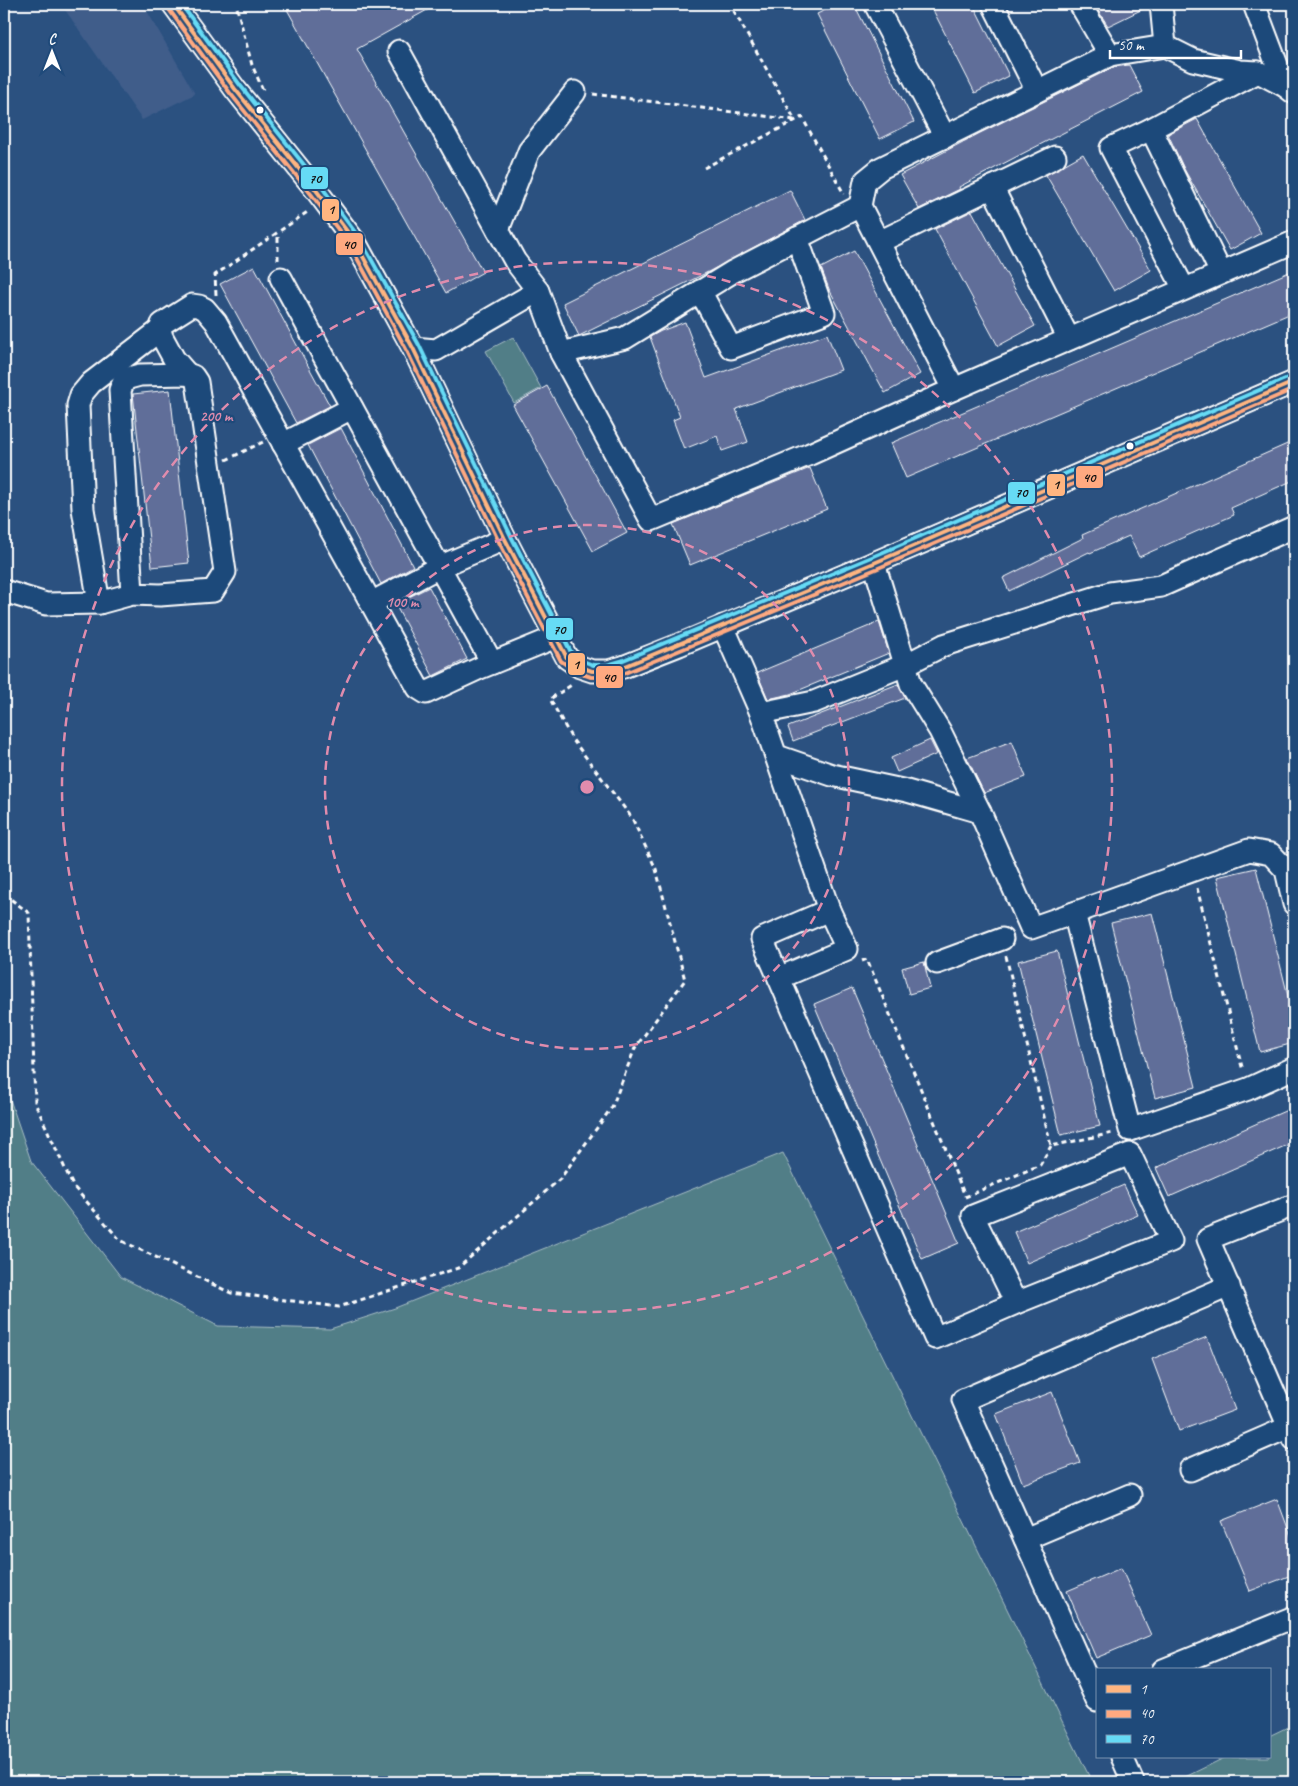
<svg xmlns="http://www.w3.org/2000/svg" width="1298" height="1786" viewBox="0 0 1298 1786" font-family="Caveat,sans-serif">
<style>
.built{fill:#3f5d8a}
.green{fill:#517e87;stroke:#a8bec3}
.building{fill:#606e99;stroke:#fff}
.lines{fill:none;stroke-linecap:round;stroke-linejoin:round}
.minor-casing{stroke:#fff;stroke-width:25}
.path{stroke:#fff;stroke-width:3;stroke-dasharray:5 4;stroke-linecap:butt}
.minor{stroke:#1f4a7a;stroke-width:21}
.bus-1-casing{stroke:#1f4a7a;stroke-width:8}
.bus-2-casing{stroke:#1f4a7a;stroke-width:8}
.bus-3-casing{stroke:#1f4a7a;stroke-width:8}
.bus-1{stroke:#ffb580;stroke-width:4}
.bus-2{stroke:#ffa980;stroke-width:4}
.bus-3{stroke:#66dbf5;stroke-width:4}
.ring{fill:none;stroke:#e08cad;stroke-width:2.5;stroke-dasharray:9 6}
.bus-dot{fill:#fff;stroke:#1f4a7a;stroke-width:2}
.centre{fill:#e08cad;stroke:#1f4a7a;stroke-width:2.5}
.ring-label{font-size:15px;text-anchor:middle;font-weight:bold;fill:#e08cad;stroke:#1f4a7a;stroke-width:4.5;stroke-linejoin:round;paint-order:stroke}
.line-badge{stroke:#1f4a7a;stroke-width:2}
.pale-badge-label{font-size:14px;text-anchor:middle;font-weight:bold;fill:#111}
</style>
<rect width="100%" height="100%" fill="#2b5180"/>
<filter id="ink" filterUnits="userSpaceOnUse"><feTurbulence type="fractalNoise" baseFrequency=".02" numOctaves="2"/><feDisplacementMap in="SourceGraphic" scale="10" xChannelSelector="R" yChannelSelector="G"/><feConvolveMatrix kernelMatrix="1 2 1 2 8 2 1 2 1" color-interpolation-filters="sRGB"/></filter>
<g filter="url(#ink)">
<polygon class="built" points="61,4 143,4 195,94 142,120"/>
<g class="green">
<polygon points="513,337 541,388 514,403 486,351"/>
<polygon points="4,1082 31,1161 121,1277 218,1326 330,1329 395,1308 783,1153 1092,1782 4,1782"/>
<polygon points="1294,1724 1294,1782 1175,1782 1226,1757 1269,1757 1269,1736"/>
</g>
<g class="building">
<polygon points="284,4 438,4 357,49 483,272 446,293"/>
<polygon points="838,4 854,4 914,122 880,139 817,14"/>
<polygon points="930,4 973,4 1009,76 975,93"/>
<polygon points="1094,4 1149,4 1149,6 1108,26"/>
<polygon points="1129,65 1143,92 1014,158 959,187 960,189 919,209 900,175 980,133 1114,67"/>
<polygon points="1197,119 1261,233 1230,250 1184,169 1168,134"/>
<polygon points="1083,154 1151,270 1114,291 1046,175"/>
<polygon points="790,190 805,220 710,271 579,336 563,303"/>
<polygon points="972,211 1035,326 998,346 935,229"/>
<polygon points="854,251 920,374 885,393 829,289 821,268"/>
<polygon points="254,266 330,406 296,423 220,284"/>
<polygon points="1294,270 1294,312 906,478 891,443"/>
<polygon points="685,322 706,378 827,334 841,370 736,409 748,442 722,451 717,436 684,449 673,420 680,417 650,337 661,331"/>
<polygon points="547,386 627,533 593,551 513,405"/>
<polygon points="170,390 189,563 152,567 133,394"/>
<polygon points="341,428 413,566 381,584 308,445"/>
<polygon points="1294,441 1294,480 1231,508 1234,515 1139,557 1129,536 1090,553 1089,552 1009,591 1003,578 1083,538 1082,535"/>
<polygon points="810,468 827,509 690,565 673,524"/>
<polygon points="429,587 467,659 433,676 395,604"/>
<polygon points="879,622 889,653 790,694 768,699 757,673"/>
<polygon points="898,684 905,698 793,741 788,727"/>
<polygon points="930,740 937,754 897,772 891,758"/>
<polygon points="1012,741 1026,777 984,793 967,758"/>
<polygon points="1256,868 1294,1020 1294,1043 1260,1052 1217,877"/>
<polygon points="1152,913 1196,1087 1155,1098 1111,923"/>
<polygon points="1057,951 1100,1126 1061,1135 1018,961"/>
<polygon points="924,962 930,988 909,994 902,968"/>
<polygon points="852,988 959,1243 922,1259 814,1004"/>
<polygon points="1294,1107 1294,1142 1169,1197 1156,1168"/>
<polygon points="1124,1185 1138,1215 1027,1263 1014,1232"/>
<polygon points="1207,1337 1235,1410 1179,1431 1152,1359"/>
<polygon points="1052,1392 1080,1463 1023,1484 996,1414"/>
<polygon points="1277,1499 1294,1544 1294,1574 1250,1591 1221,1521"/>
<polygon points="1121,1568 1151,1635 1096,1658 1067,1591"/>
</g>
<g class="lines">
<g class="minor-casing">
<g id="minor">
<polyline points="173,4 235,89 316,190 355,242 413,348 505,539 556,637 567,658 580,667 592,671 608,671 623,667 679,645 874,563 1294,382"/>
<polyline points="875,4 945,137"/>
<polyline points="993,4 1037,91"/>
<polyline points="1080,4 1110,55"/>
<polyline points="1161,4 1165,46"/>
<polyline points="1254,4 1285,86 1290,83"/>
<polyline points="399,51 515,261 538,291 436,350 413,348"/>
<polyline points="1151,129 1258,72"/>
<polyline points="992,187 1069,339"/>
<polyline points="860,206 865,181 881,168 1110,55 1165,46 1193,60 1240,71 1258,72 1285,86 1294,93"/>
<polyline points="498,230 529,151 575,92"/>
<polyline points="879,242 1055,157"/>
<polyline points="281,278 492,663"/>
<polyline points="1184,289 1111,148 1151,129 1221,273"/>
<polyline points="538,291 561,353 625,338 734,271 860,206 954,389"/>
<polyline points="700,291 731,348 824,313 797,238"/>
<polyline points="561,353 651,520 810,454 954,389 1294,242"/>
<polyline points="187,374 174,359 162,337 160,330 162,324 192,305 199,306 205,309 216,322 418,688 426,693 480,668 556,637"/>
<polyline points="283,444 352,408"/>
<polyline points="874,563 911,684 940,731 980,812 1031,928 1074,913 1130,1130 1248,1089 1294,1068"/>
<polyline points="4,591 46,604 99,603 132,594 160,595 213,591 225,572 197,382 193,376 187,374 140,375 125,379 120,390 132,594"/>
<polyline points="99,603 83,509 78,405 81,395 91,383 160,330"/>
<polyline points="371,603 439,567 505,539"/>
<polyline points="723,626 761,713 829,910 847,949 779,978"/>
<polyline points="761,713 814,702 905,665 944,645 1110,593 1161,586 1294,527"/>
<polyline points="777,756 832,775 907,791 980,812"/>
<polyline points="829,910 762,939 935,1338 1016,1303 1171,1241 1130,1154 973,1216 1016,1303"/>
<polyline points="1074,913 1249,850 1271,854 1286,870 1294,904"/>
<polyline points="937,963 1002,939"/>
<polyline points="1294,1205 1208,1239 1294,1439"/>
<polyline points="1190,1470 1289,1427"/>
<polyline points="1025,1539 1130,1495"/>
<polyline points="1163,1670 1294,1617"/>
<polyline points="1097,1701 963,1400 1229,1286"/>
<polyline points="1122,1757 1133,1782"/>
</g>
</g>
<g class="path">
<polyline points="237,8 252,65 263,90"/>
<polyline points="593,94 795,120 730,4"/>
<polyline points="704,168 802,117 844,194"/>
<polyline points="278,260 278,233"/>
<polyline points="216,295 215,275 309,211"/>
<polyline points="226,460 263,442"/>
<polyline points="1197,888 1243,1071"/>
<polyline points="4,894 29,913 35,1103 73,1186 120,1240 231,1293 339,1307 458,1268 560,1179 612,1107 635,1048 685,980 656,869 632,818 572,739 550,699 573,684"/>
<polyline points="1006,956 1051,1146 1113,1133"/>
<polyline points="862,961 867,959 965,1196"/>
<polyline points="965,1197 1040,1165 1051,1146"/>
</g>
<use href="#minor" class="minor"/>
<g class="bus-1-casing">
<polyline id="bus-1" points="173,4 235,89 316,190 355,242 413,348 505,539 567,658 580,667 592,671 608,671 623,667 874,563 1294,382"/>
</g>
<g class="bus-2-casing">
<polyline id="bus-2" points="168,8 230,93 311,194 350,245 407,351 499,542 561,661 577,672 591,677 609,677 625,673 876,569 1294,389"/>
</g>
<g class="bus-3-casing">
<polyline id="bus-3" points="181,4 240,85 321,186 360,239 419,345 511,536 572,654 583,661 593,665 607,665 621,661 872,557 1292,376"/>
</g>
<use href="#bus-1" class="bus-1"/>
<use href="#bus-2" class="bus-2"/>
<use href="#bus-3" class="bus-3"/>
</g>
</g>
<g class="ring">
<circle cx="587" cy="787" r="262"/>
<circle cx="587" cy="787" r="525"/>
</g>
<g class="bus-dot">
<circle cx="260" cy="110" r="4.5"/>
<circle cx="1130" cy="446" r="4.5"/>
</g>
<circle cx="587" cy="787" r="8" class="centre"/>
<g class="ring-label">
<text x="216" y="421">200 m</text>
<text x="402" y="607">100 m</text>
</g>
<g class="line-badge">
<rect x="300" y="166" width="29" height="24" rx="5" fill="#66dbf5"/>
<rect x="321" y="198" width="19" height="24" rx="5" fill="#ffb580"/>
<rect x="335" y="232" width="29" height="24" rx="5" fill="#ffa980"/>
<rect x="1075" y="465" width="29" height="24" rx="5" fill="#ffa980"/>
<rect x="1046" y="473" width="20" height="24" rx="5" fill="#ffb580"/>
<rect x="1007" y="481" width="29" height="24" rx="5" fill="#66dbf5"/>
<rect x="545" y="617" width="29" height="24" rx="5" fill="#66dbf5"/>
<rect x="567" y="652" width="19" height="24" rx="5" fill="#ffb580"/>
<rect x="595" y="665" width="29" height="24" rx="5" fill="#ffa980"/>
</g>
<g class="pale-badge-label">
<text x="315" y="183">70</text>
<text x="331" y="214">1</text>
<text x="349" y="249">40</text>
<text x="1089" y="482">40</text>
<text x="1056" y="489">1</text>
<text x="1021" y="497">70</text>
<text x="559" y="634">70</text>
<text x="576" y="669">1</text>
<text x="609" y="682">40</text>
</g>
<rect width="1298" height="1786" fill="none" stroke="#1f4a7a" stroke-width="20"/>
<rect x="10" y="10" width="1278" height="1766" fill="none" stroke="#fff" stroke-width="2" filter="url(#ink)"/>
<rect x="1096" y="1668" width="175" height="90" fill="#1f4a7a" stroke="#7992af"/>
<rect x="1106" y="1685" width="25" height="8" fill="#ffb580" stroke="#7992af"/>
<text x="1140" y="1694" font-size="15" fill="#ffffff">1</text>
<rect x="1106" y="1710" width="25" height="8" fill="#ffa980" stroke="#7992af"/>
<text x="1140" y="1718" font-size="15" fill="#ffffff">40</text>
<rect x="1106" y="1735" width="25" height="8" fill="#66dbf5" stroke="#7992af"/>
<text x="1140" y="1744" font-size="15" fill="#ffffff">70</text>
<g transform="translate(52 52)" stroke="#1f4a7a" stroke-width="4" paint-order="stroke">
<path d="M0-4L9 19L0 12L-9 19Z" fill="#ffffff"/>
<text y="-8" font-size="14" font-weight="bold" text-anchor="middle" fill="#ffffff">С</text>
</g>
<path d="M1110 50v8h131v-8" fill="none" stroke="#ffffff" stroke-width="2.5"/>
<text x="1118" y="50" font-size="15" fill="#ffffff" stroke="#1f4a7a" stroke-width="4" paint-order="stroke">50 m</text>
</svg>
